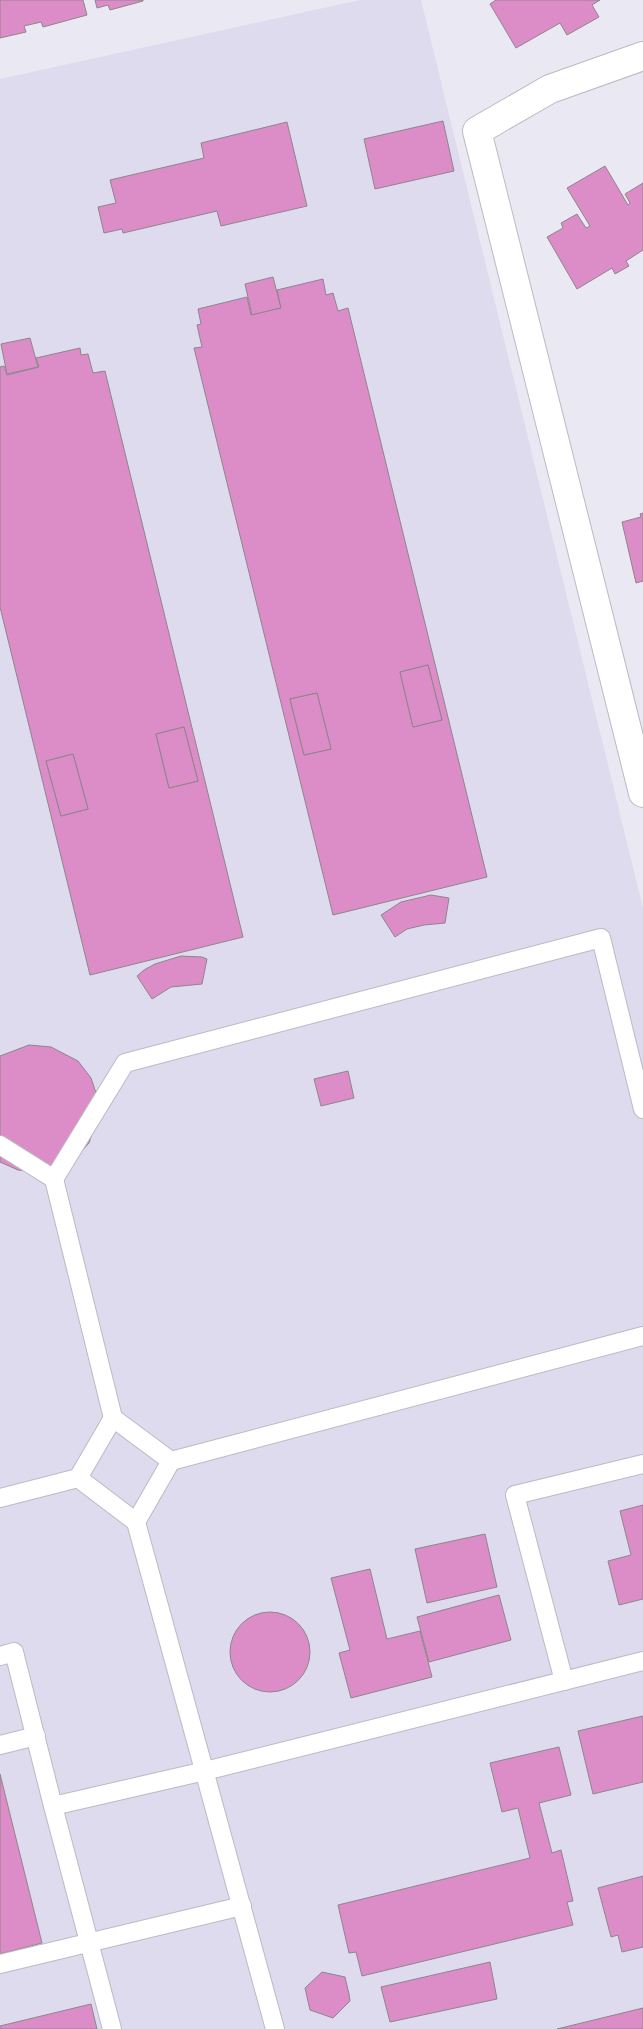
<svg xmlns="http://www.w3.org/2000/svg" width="643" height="2029" viewBox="0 0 643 2029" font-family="'Open Sans',sans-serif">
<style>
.built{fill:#dddbed}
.building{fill:#dc8dc8;stroke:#8e858b;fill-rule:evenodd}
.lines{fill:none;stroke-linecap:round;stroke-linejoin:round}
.service-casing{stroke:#bbbac4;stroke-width:20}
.minor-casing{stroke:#bbbac4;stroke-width:30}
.service{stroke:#fff;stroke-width:18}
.minor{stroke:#fff;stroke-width:28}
</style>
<rect width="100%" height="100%" fill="#eae8f3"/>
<polygon class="built" points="360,0 421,0 643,908 643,2029 0,2029 0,79"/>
<g class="building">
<polygon points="0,0 83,0 87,15 43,27 41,22 24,26 26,32 0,38"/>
<polygon points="95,0 143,0 143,1 110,10 108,5 97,8"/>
<polygon points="496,0 600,0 592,5 599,17 567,35 560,23 516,48 490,4"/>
<polygon points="443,121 454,171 375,189 364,139"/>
<polygon points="287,122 307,206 221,226 217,211 123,233 122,229 104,233 98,207 116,203 110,180 204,158 201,143"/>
<polygon points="605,166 628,205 630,203 625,194 643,183 643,250 626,261 629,266 615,274 612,268 577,289 547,237 563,228 561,223 577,214 586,228 590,226 567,188"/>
<polygon points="273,277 281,308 252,315 245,284"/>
<path d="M323,279L326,295L333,293L338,311L348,308L487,877L333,915L194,348L202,347L197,325L201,324L198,309L247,297L251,315L281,308L277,290ZM428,665L442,720L413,727L400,672ZM317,693L331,749L304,755L290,699Z"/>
<polygon points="30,338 38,367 7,374 1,344"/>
<path d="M80,348L81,355L88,354L93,373L105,371L243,937L90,975L0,607V367L4,366L7,375L39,367L36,358ZM184,727L198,781L169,788L156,734ZM73,754L88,809L61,816L46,761Z"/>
<polygon points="643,513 643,581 636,583 622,522 641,517 640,514"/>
<polygon points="428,665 442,720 413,727 400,672"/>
<polygon points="317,693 331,749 304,755 290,699"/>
<polygon points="184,727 198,781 169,788 156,734"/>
<polygon points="73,754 88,809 61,816 46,761"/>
<polygon points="431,895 449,898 445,923 424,925 407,929 395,937 381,915 401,902"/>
<polygon points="181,956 202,957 207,959 202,984 171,987 152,999 137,976 144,970 155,964"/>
<polygon points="29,1045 51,1047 78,1061 91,1078 98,1099 97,1119 89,1143 78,1155 63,1166 37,1172 18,1170 0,1162 0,1056"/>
<polygon points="348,1071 354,1098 321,1106 314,1079"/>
<polygon points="643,1505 643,1599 619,1605 608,1561 631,1555 620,1511"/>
<polygon points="485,1534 497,1587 427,1603 415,1549"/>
<polygon points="370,1569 387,1639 420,1631 432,1677 351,1698 339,1653 350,1650 331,1578"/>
<polygon points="499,1595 511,1640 429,1662 417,1617"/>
<circle cx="270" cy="1652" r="40"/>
<polygon points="643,1716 643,1782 593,1794 578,1731"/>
<polygon points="559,1747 571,1795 539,1803 552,1853 561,1850 573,1901 567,1902 573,1925 362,1976 356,1952 349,1953 338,1905 530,1858 518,1808 502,1812 490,1763"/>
<polygon points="0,1774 42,1943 0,1954"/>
<polygon points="643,1876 643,1947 622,1952 618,1935 611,1937 598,1888"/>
<polygon points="490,1962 497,1999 390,2022 381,1987"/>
<polygon points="322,1972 345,1977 349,1994 350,2001 333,2018 310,2010 305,1988"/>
<polygon points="91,2004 97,2029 0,2029 0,2026"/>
<polygon points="643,2008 643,2029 557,2029"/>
</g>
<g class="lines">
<g class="service-casing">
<g id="service">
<polyline points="0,1145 54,1179 125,1063 601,938 643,1109"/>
<polyline points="54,1179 113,1418 171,1461"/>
<polyline points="78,1478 136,1522 275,2029"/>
<polyline points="0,1498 78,1478 113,1418"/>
<polyline points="136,1522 171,1461 643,1336"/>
<polyline points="0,1656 14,1652 53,1806 205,1771 643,1661"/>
<polyline points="564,1681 515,1495 643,1464"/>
<polyline points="0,1745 36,1736"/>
<polyline points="53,1806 112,2029"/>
<polyline points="0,1964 242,1906"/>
</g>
</g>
<g class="minor-casing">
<polyline id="minor" points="643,56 550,89 477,131 643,793"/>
</g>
<use href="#service" class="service"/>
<use href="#minor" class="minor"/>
</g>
</svg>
